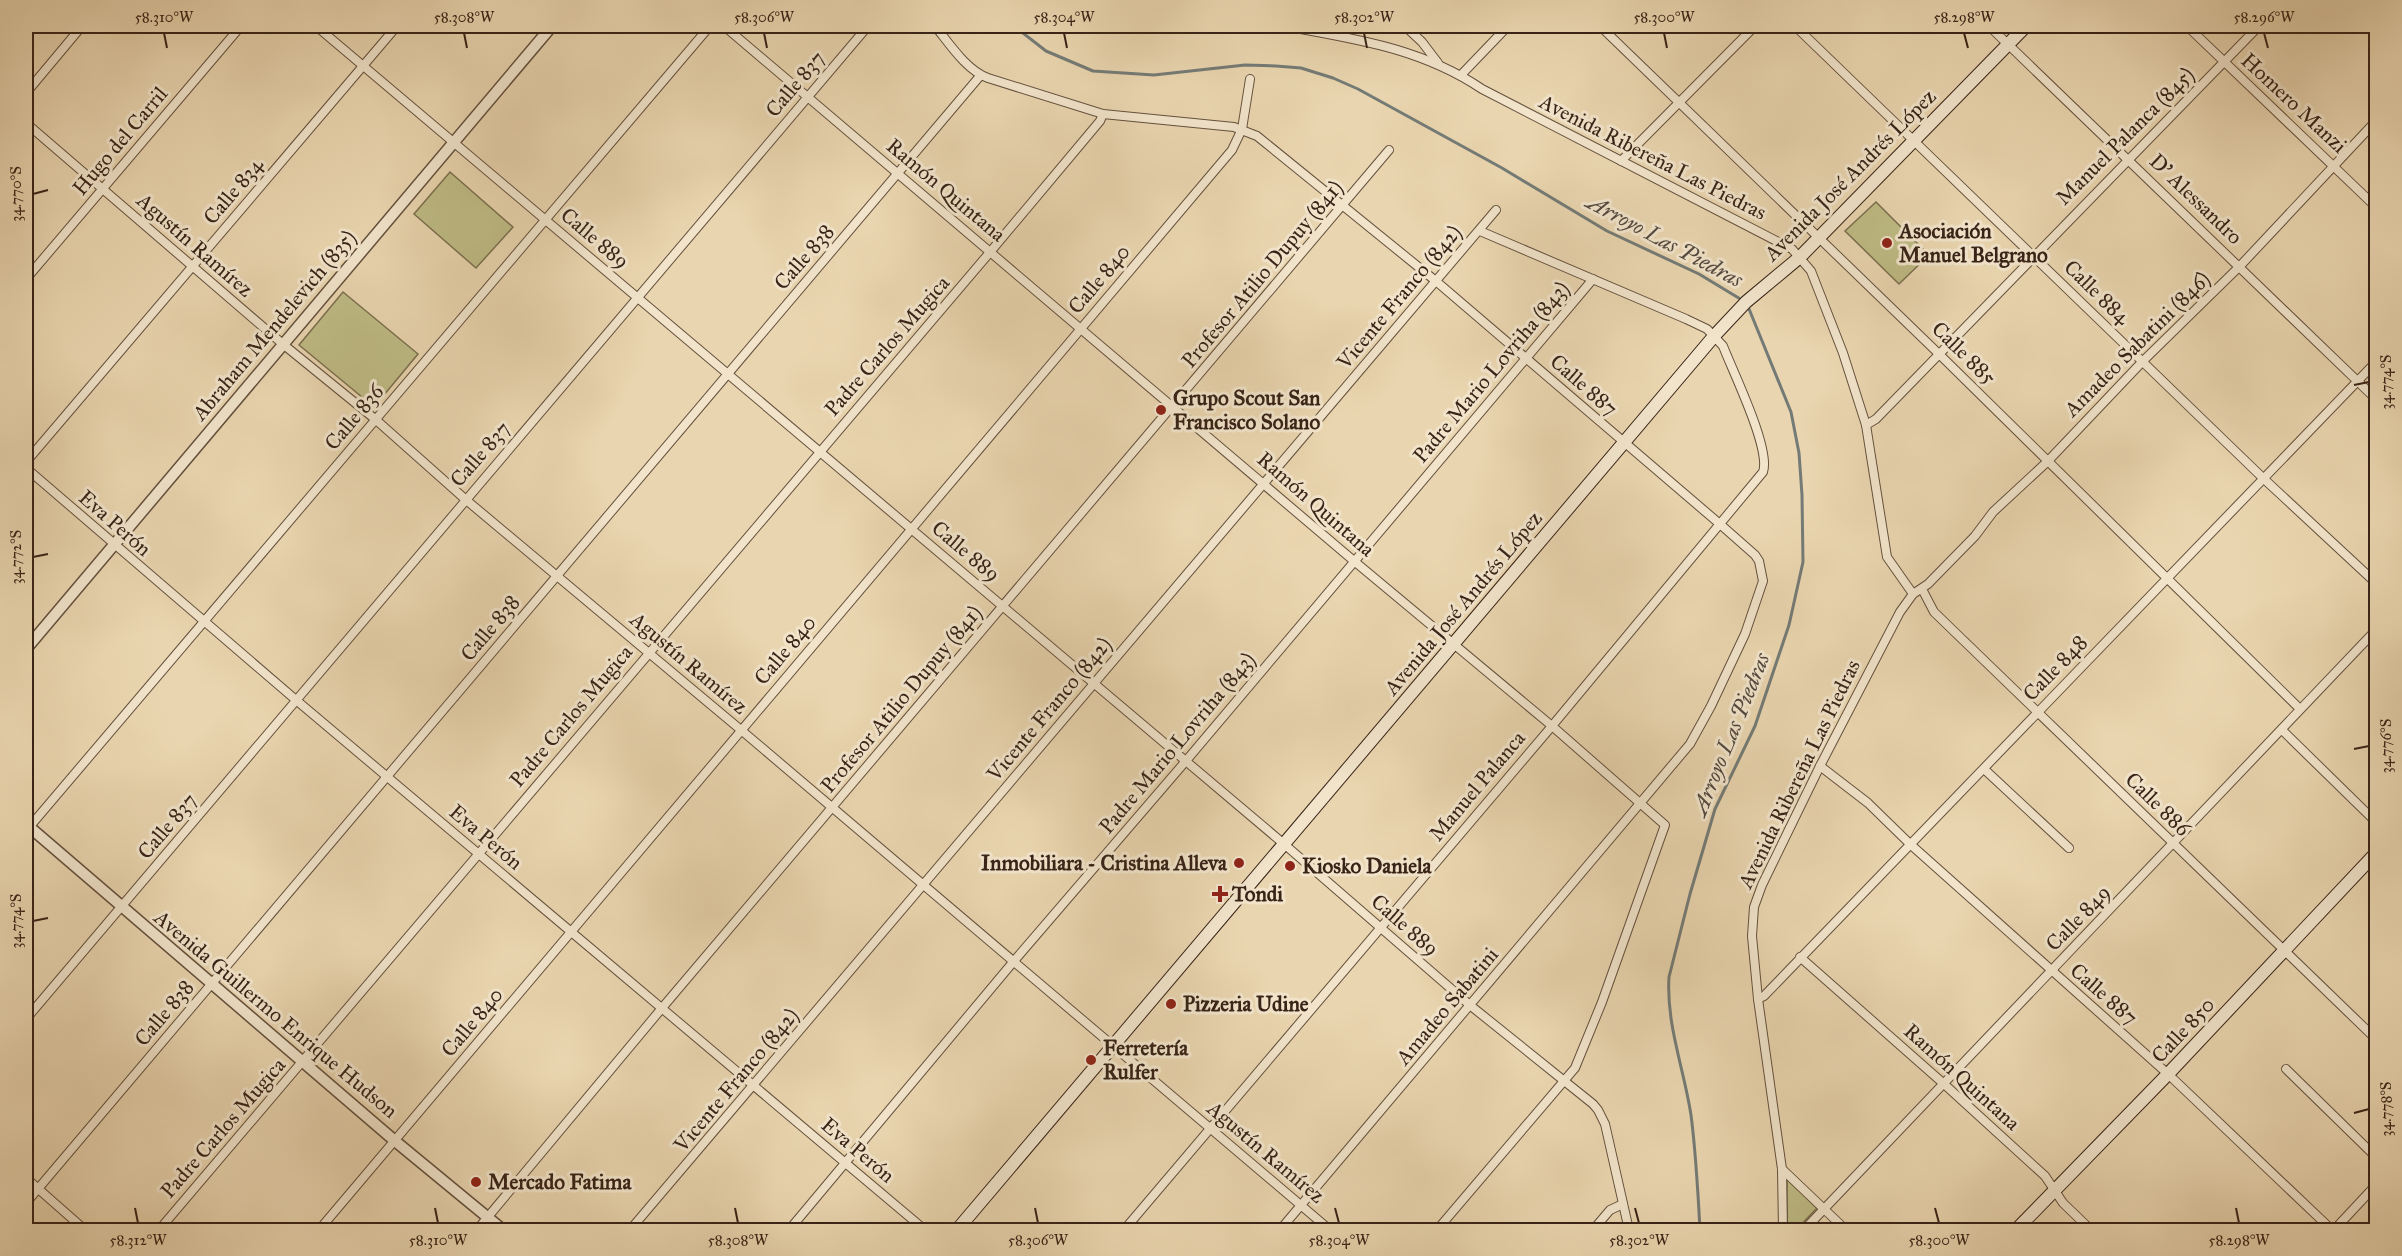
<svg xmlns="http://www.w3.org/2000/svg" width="2402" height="1256" viewBox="0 0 2402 1256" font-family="'IM FELL Great Primer',serif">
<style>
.green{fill:#bebb85;stroke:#7b6f4e;stroke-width:1.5}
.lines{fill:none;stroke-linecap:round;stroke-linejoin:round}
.stream{stroke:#747b76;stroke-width:3}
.minor-casing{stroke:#64503d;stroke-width:10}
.tertiary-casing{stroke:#64503d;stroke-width:13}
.secondary-casing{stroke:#382317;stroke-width:14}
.minor{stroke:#f1e4cb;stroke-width:8}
.tertiary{stroke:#f1e4cb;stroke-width:10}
.secondary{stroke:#f1e4cb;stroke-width:12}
.ticks{fill:none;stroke:#382317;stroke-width:2}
.poi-dot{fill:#8f2418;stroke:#f1e4cb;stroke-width:2}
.labels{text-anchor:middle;stroke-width:6;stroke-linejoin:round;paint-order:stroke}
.street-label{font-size:21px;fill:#382317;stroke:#f1e4cb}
.poi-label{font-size:21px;font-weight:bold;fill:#382317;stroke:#f1e4cb;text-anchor:start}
.water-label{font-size:22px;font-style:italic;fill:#51483f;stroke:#f1e4cb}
.neatline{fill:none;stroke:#382317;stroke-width:2}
.ticks-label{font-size:15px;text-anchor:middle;fill:#382317}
</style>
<rect width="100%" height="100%" fill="#e9d5af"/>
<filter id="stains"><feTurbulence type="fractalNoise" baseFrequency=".00333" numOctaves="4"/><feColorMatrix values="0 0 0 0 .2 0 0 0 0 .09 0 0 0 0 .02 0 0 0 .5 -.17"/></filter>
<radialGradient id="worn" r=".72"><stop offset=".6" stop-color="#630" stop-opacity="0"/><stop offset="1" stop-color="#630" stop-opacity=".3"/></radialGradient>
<g class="green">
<polygon points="450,172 513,227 476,268 414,214"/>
<polygon points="1876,202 1929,255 1899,284 1845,231"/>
<polygon points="343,292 418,354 374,407 299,345"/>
<polygon points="1787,1179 1817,1208 1796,1230 1787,1230"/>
</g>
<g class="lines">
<g class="stream">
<polyline points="1014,26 1046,51 1093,71 1154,75 1245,65 1276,66 1301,68 1333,78 1358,89 1502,168 1607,231 1699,274 1742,300"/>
<path d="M1700,1230C1698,1192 1696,1153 1691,1115C1684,1069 1666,1024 1669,977L1690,894L1715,809L1755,726L1789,625L1803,562L1802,495L1799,453L1791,412L1747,304"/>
</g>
<g class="minor-casing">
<g id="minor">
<polyline points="316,26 1284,844 1471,1006 1593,1104 1598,1110 1605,1124 1629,1230"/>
<polyline points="724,26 1354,561 1552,726 1665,825 1602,1002 1575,1068 1437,1230"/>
<path d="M935,26C949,43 966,70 988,78L1103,114L1234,127L1257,136L1437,282L1721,525L1755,555L1759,561L1763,581L1745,634L1711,706L1690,744L1280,1230"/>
<path d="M1284,26C1355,39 1421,48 1482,89L1792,249L1811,271L1843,353L1866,425L1887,557L1913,594"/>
<polyline points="1405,26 1422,42 1438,63"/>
<polyline points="1600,26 1939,354 2300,709"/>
<polyline points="1795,26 2264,479 2376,583"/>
<polyline points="1989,26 2376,399"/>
<polyline points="2187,26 2376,207"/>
<polyline points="1461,75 1508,26"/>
<polyline points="26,93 82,26"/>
<polyline points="26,123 284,345 375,419 465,499 741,730 1330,1230"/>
<polyline points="1621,161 1755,26"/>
<polyline points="26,279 241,26"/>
<polyline points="1866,425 1876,419 2259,26"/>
<polyline points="26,462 397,26"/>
<polyline points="26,468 296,700 925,1230"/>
<polyline points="1922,589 1934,612 2376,1039"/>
<polyline points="2282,730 2376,822"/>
<polyline points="1820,766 1868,803 1910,844 2168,1074 2332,1230"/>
<polyline points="1984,769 2069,848"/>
<polyline points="26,831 710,26"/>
<polyline points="1800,957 1944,1084 2045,1176 2063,1203 2091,1230"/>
<polyline points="1758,999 1764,996 2376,362"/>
<polyline points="26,1019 868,26"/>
<polyline points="2286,1069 2376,1157"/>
<polyline points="1782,1169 1846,1230"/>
<polyline points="26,1178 85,1230"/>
<polyline points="26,1203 980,76"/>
<polyline points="159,1230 991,251 1100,121 1103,114"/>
<polyline points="319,1230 1232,150 1242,129 1250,79"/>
<polyline points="477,1230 662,1008 1389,150"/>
<polyline points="630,1230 1496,210"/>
<polyline points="789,1230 1014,961 1185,762 1593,279"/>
<path d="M1124,1230L1552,726L1763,472C1771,449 1733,372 1723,346L1707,329L1686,319L1480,231"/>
<polyline points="1593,1230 1610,1210 1623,1204"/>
<polyline points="1783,1230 1782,1169 1758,999 1752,936 1754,907 1762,885 1820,766 1900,612 1913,594 1928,584 1975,536 1993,512 2048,461 2143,361 2240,266 2376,121"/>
<polyline points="1804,1230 2376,630"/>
<polyline points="2334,1230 2376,1185"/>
</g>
</g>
<g class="tertiary-casing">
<g id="tertiary">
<polyline points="26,649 552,26"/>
<polyline points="26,824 395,1141 503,1230"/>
</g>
</g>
<g class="secondary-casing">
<g id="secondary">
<polyline points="957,1230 1715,335 1746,302 1800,257 2026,26"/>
<polyline points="2016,1230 2168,1074 2376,853"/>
</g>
</g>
<use href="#minor" class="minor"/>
<use href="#tertiary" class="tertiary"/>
<use href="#secondary" class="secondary"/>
</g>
<path class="ticks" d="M164,33L167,48M464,33L467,48M764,33L767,48M1064,33L1067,48M1364,33L1367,48M1664,33L1667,48M1964,33L1968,48M2264,33L2268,48M33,194L48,190M2354,385L2369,382M33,557L48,554M2354,749L2369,746M33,921L48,918M2354,1113L2369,1109M135,1208L138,1223M435,1208L438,1223M735,1208L738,1223M1035,1208L1038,1223M1335,1208L1339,1223M1635,1208L1639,1223M1935,1208L1939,1223M2236,1208L2239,1223"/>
<g class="poi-dot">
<circle cx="1887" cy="243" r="6"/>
<circle cx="1161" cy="410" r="6"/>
<circle cx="1239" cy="863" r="6"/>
<circle cx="1290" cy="866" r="6"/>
<path d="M1217 885h6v6h6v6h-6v6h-6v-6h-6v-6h6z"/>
<circle cx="1171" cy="1004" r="6"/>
<circle cx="1091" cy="1060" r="6"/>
<circle cx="476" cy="1182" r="6"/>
</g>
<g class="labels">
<g class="street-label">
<text transform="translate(795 84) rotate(-50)" y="7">Calle 837</text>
<text transform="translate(2294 103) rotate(43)" y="7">Homero Manzi</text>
<text transform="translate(2125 136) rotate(-45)" y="7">Manuel Palanca (845)</text>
<text transform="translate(120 141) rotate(-50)" y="7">Hugo del Carril</text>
<text transform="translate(1653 157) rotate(27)" y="7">Avenida Ribereña Las Piedras</text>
<text transform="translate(1850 175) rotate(-45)" y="7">Avenida José Andrés López</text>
<text transform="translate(946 190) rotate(40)" y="7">Ramón Quintana</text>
<text transform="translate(233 191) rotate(-50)" y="7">Calle 834</text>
<text transform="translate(2196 199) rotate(44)" y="7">D' Alessandro</text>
<text transform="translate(595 238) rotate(40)" y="7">Calle 889</text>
<text transform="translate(195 245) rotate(41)" y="7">Agustín Ramírez</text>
<text transform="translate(804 257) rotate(-49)" y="7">Calle 838</text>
<text transform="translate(1262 274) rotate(-50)" y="7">Profesor Atilio Dupuy (841)</text>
<text transform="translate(1099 279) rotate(-50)" y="7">Calle 840</text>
<text transform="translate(2097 292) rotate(44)" y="7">Calle 884</text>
<text transform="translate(1399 297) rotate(-50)" y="7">Vicente Franco (842)</text>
<text transform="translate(274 325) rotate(-50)" y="7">Abraham Mendelevich (835)</text>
<text transform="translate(2137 344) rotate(-45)" y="7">Amadeo Sabatini (846)</text>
<text transform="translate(887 346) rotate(-49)" y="7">Padre Carlos Mugica</text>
<text transform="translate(1964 353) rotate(44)" y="7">Calle 885</text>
<text transform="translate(1491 372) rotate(-50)" y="7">Padre Mario Lovriha (843)</text>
<text transform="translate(1584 385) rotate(41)" y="7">Calle 887</text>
<text transform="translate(354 417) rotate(-50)" y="7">Calle 836</text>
<text transform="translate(480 454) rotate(-49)" y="7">Calle 837</text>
<text transform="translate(1316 504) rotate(41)" y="7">Ramón Quintana</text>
<text transform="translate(115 523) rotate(41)" y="7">Eva Perón</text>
<text transform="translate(966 551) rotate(40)" y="7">Calle 889</text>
<text transform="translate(1463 603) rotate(-50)" y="7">Avenida José Andrés López</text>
<text transform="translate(490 628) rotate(-50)" y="7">Calle 838</text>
<text transform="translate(785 650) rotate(-50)" y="7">Calle 840</text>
<text transform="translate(689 663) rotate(40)" y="7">Agustín Ramírez</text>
<text transform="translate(2055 668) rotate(-46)" y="7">Calle 848</text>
<text transform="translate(901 699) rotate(-50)" y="7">Profesor Atilio Dupuy (841)</text>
<text transform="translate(1049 709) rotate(-50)" y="7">Vicente Franco (842)</text>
<text transform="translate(571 716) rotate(-50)" y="7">Padre Carlos Mugica</text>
<text transform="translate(1177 743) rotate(-50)" y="7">Padre Mario Lovriha (843)</text>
<text transform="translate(1799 774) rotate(-64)" y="7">Avenida Ribereña Las Piedras</text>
<text transform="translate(1477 786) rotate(-50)" y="7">Manuel Palanca</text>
<text transform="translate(2158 804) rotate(44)" y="7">Calle 886</text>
<text transform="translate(167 826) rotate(-50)" y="7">Calle 837</text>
<text transform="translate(486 837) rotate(40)" y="7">Eva Perón</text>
<text transform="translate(2078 918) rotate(-46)" y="7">Calle 849</text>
<text transform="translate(1405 925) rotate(41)" y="7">Calle 889</text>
<text transform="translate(2104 994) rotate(41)" y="7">Calle 887</text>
<text transform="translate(1447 1006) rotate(-50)" y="7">Amadeo Sabatini</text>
<text transform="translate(164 1013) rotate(-50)" y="7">Calle 838</text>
<text transform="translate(276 1014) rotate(40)" y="7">Avenida Guillermo Enrique Hudson</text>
<text transform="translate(472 1022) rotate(-50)" y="7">Calle 840</text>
<text transform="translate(2183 1030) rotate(-47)" y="7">Calle 850</text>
<text transform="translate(1962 1077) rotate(42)" y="7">Ramón Quintana</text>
<text transform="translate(736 1080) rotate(-50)" y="7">Vicente Franco (842)</text>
<text transform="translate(223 1128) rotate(-49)" y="7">Padre Carlos Mugica</text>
<text transform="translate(858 1150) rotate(40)" y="7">Eva Perón</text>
<text transform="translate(1266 1152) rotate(40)" y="7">Agustín Ramírez</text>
</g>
<g class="poi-label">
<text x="1899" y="238">Asociación<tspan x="1899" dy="24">Manuel Belgrano</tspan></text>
<text x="1173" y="405">Grupo Scout San<tspan x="1173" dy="24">Francisco Solano</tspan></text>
<text x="1227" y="870" text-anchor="end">Inmobiliara - Cristina Alleva</text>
<text x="1302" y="873">Kiosko Daniela</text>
<text x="1232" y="901">Tondi</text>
<text x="1183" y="1011">Pizzeria Udine</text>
<text x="1103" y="1055">Ferretería<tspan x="1103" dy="24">Rulfer</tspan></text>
<text x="488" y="1189">Mercado Fatima</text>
</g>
<g class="water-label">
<text transform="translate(1665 240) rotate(28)" y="8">Arroyo Las Piedras</text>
<text transform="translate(1730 734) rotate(-68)" y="8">Arroyo Las Piedras</text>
</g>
</g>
<rect width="2402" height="1256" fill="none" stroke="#e9d5af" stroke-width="66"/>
<rect x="33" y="33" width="2336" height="1190" class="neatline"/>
<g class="ticks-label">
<text x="164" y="22">58.310°W</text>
<text x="464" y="22">58.308°W</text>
<text x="764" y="22">58.306°W</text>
<text x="1064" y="22">58.304°W</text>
<text x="1364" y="22">58.302°W</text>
<text x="1664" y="22">58.300°W</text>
<text x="1964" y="22">58.298°W</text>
<text x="2264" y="22">58.296°W</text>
<text transform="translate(16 194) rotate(-90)" y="5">34.770°S</text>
<text transform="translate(2386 382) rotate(-90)" y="5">34.774°S</text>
<text transform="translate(16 557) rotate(-90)" y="5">34.772°S</text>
<text transform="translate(2386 746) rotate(-90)" y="5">34.776°S</text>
<text transform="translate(16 921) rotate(-90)" y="5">34.774°S</text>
<text transform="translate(2386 1109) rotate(-90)" y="5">34.778°S</text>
<text x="138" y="1245">58.312°W</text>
<text x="438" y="1245">58.310°W</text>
<text x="738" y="1245">58.308°W</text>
<text x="1038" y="1245">58.306°W</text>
<text x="1339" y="1245">58.304°W</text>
<text x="1639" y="1245">58.302°W</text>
<text x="1939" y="1245">58.300°W</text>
<text x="2239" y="1245">58.298°W</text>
</g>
<rect width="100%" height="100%" filter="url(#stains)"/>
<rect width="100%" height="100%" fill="url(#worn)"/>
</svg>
